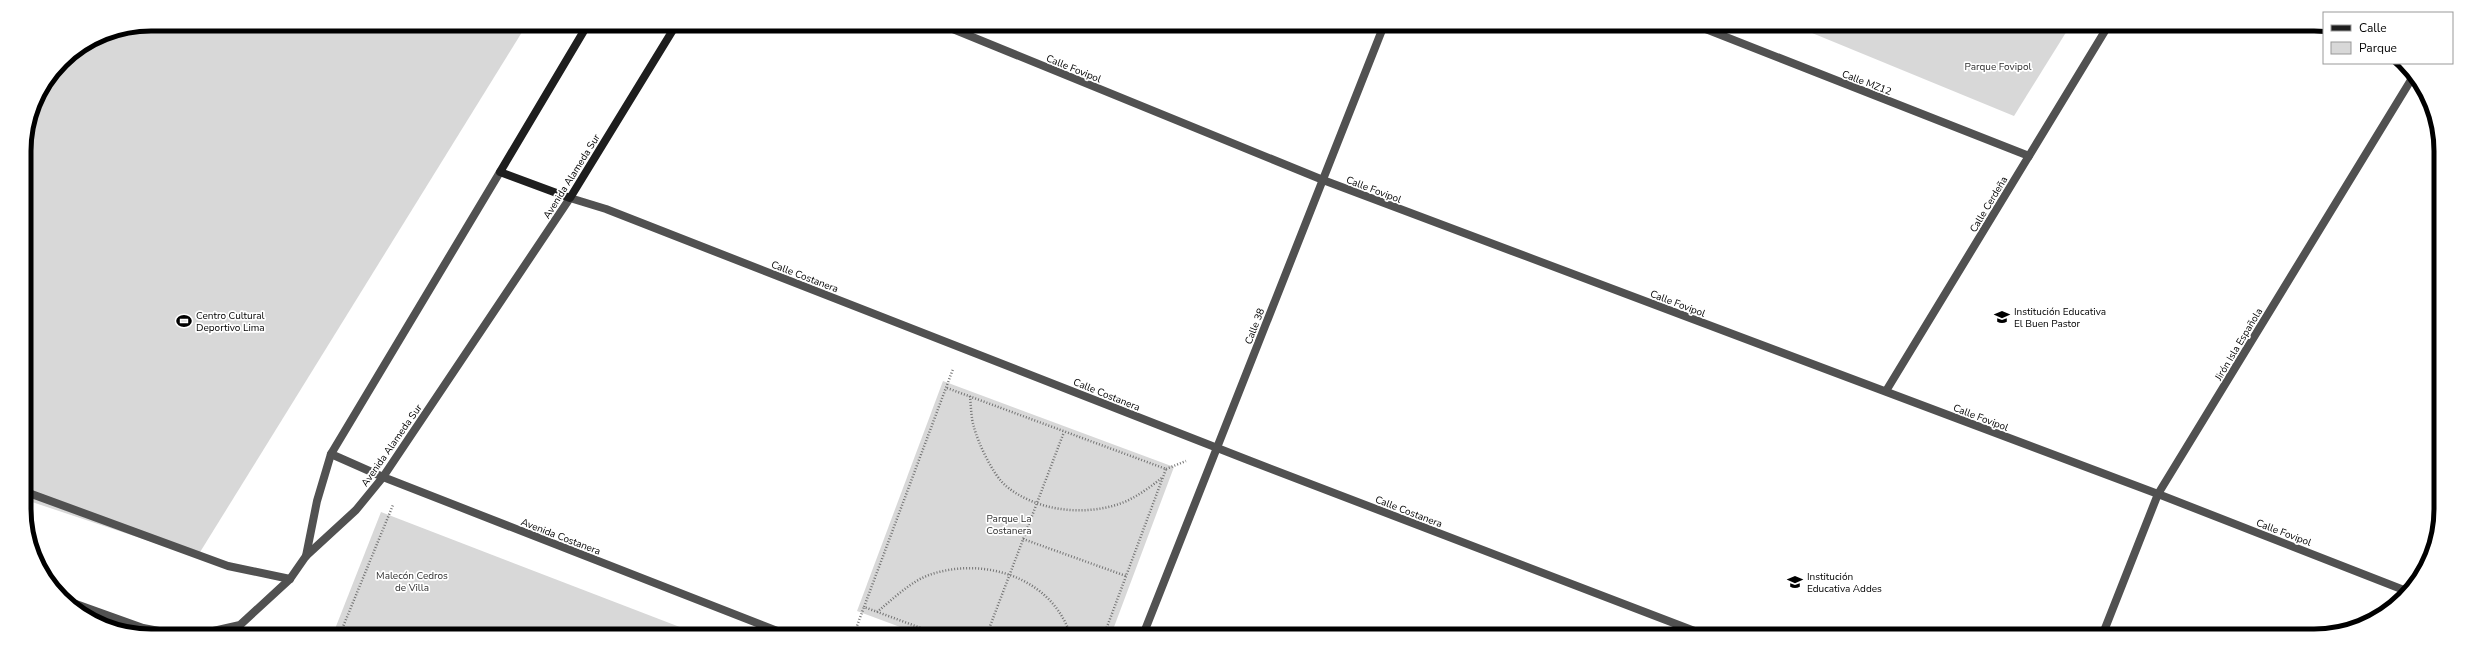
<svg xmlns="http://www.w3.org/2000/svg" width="2465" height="660" viewBox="0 0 2465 660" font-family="'Nunito Sans',sans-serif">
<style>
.green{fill:#d8d8d8}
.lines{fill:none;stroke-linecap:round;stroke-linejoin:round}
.path{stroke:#737373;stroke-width:2.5;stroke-dasharray:1 2;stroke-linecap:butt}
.service{stroke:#515151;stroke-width:8}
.minor{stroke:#515151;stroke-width:8}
.tertiary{stroke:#515151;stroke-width:8}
.secondary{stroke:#1e1e1e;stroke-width:8}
.labels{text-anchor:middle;stroke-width:3.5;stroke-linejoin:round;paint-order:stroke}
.park-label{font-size:10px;fill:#2f2f2f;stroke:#fff}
.street-label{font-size:10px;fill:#000;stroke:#fff}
.poi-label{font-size:10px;fill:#000;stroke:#fff;text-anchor:start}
.rim{fill:none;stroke:#000;stroke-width:5}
</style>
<rect width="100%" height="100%" fill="#fff"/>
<g class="green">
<polygon points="151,24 527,24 197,557 26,500 24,143 34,102 61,61 102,34"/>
<polygon points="1795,26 2070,26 2014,116"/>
<polygon points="943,381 1174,467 1111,635 919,634 857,611"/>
<polygon points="381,512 698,634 333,634"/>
</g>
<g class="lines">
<g class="path">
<polyline points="947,388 1166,469 1104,635"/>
<path d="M970,396C971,406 971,418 974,427C978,443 993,475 1006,486C1035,510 1080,516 1116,505C1133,500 1149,488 1163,477"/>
<polyline points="1166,469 1186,461"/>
<polyline points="1023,539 1126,576"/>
<path d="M877,612C893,599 910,582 929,575C983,556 1051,577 1070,634"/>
<polyline points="340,634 393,505"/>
<polyline points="854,634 864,607"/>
<polyline points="937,634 864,607 953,369"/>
<polyline points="987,634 1064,432"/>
</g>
<g class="service">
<polyline points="26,492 228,566 290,579"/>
<polyline points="306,556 317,501 331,454"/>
<polyline points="62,599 143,628 175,634"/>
<polyline points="200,634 240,625 290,579 306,556 356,510 383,477"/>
</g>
<g class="minor">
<polyline points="943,25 1323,180 2158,494 2409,592"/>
<polyline points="1698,26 2029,156"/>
<polyline points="570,198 606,209 1248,460 1705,635"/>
<polyline points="1886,391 2108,26"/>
<polyline points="383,477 331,454 500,172"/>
<polyline points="1143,635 1384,25"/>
<polyline points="2102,636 2158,494 2414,75"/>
</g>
<polyline class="tertiary" points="570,198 383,477 785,634"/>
<polyline class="secondary" points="588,24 500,172 570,198 676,25"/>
</g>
<defs>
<g id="school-bare" transform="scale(1.2)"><path d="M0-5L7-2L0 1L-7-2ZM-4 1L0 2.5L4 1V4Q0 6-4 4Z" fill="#000" stroke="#fff" stroke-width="2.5" paint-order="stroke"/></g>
<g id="stadium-bare" transform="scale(1.2)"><path d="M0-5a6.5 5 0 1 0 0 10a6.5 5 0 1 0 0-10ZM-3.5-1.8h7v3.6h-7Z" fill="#000" stroke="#fff" stroke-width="2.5" paint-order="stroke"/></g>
</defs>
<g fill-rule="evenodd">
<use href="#school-bare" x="2002" y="317"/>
<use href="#stadium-bare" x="184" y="321"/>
<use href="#school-bare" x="1795" y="582"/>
</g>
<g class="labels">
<g class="park-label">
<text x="1998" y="70">Parque Fovipol</text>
<text x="1009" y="522">Parque La<tspan x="1009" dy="12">Costanera</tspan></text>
<text x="412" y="579">Malecón Cedros<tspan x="412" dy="12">de Villa</tspan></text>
</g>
<g class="street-label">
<text transform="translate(1074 68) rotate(22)" y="4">Calle Fovipol</text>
<text transform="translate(1867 82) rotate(21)" y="4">Calle MZ12</text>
<text transform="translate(571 176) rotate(-58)" y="4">Avenida Alameda Sur</text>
<text transform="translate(1374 189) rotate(21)" y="4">Calle Fovipol</text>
<text transform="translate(1988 204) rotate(-59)" y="4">Calle Cerdeña</text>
<text transform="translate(805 276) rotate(21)" y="4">Calle Costanera</text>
<text transform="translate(1678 303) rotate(21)" y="4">Calle Fovipol</text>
<text transform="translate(1254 326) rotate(-69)" y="4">Calle 38</text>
<text transform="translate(2238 344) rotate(-59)" y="4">Jirón Isla Española</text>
<text transform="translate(1107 394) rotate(22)" y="4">Calle Costanera</text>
<text transform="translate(1981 417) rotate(21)" y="4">Calle Fovipol</text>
<text transform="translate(391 445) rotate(-55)" y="4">Avenida Alameda Sur</text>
<text transform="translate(1409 511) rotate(21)" y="4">Calle Costanera</text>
<text transform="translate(2284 532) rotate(21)" y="4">Calle Fovipol</text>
<text transform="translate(561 536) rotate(21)" y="4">Avenida Costanera</text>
</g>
<g class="poi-label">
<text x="2014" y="315">Institución Educativa<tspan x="2014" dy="12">El Buen Pastor</tspan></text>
<text x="196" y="319">Centro Cultural<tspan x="196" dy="12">Deportivo Lima</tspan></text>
<text x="1807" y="580">Institución<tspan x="1807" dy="12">Educativa Addes</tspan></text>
</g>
</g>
<path d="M0 0H2465V660H0ZM151 31H2314A120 120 0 0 1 2434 151V509A120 120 0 0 1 2314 629H151A120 120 0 0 1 31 509V151A120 120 0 0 1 151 31Z" fill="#fff" fill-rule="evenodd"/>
<path class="rim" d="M151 31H2314A120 120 0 0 1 2434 151V509A120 120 0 0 1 2314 629H151A120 120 0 0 1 31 509V151A120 120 0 0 1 151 31Z"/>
<rect x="2323" y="12" width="130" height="52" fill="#ffffff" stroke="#999999"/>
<rect x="2331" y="25" width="20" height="6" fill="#1e1e1e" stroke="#999999"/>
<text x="2359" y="32" font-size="12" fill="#000000">Calle</text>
<rect x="2331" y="42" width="20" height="12" fill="#d8d8d8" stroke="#999999"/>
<text x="2359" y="52" font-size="12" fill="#000000">Parque</text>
</svg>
